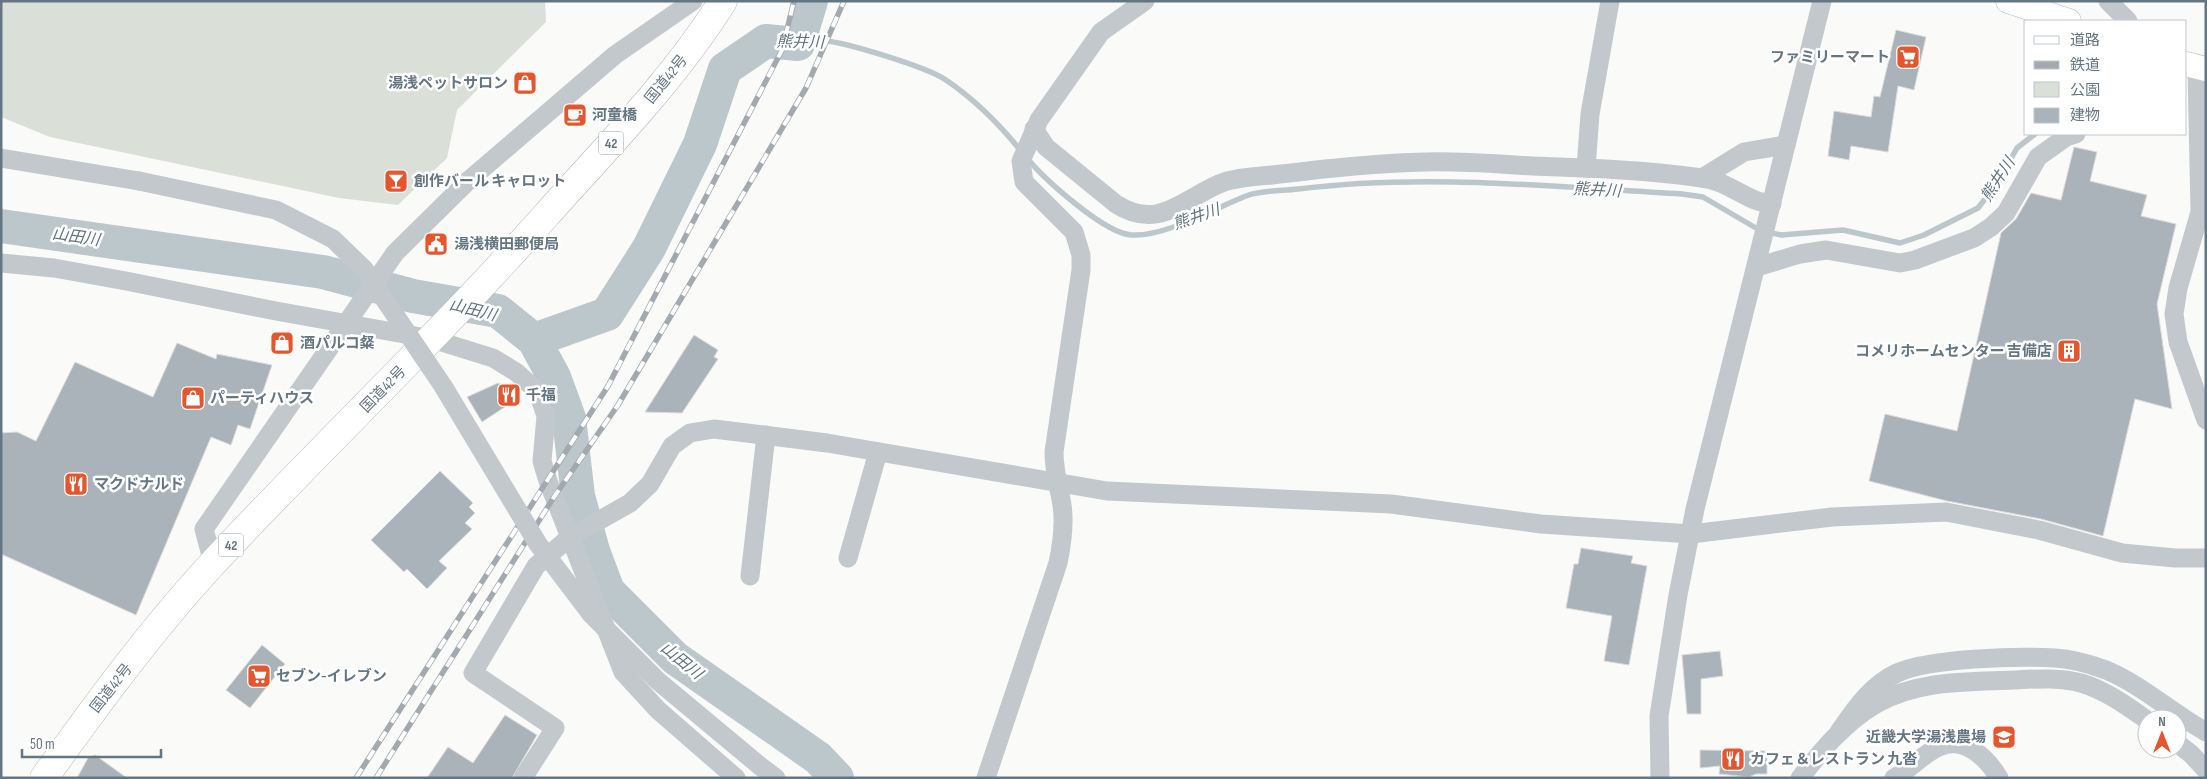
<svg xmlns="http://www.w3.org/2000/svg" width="2207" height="779" viewBox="0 0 2207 779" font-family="'Sofia Sans Condensed','Noto Sans JP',sans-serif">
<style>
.green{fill:#dadfd7}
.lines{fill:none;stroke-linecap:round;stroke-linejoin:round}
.stream{stroke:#bbc7cb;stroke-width:5.5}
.river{stroke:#bbc7cb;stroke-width:34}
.building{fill:#aab3b9;stroke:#dcdcda}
.major-casing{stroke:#b5babe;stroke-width:25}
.highway-casing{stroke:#b4b9bd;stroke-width:29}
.minor{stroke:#c3c8cc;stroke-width:19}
.major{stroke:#fff;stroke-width:24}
.highway{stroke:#fff;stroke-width:28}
.rail-casing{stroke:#a2aab0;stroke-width:5.5}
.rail{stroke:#fff;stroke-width:4;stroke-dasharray:11;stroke-linecap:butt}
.minor-bridge{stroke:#c3c8cc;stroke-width:19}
.labels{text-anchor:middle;stroke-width:5;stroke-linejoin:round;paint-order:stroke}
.shield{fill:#fff;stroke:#939fa8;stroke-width:1}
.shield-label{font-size:14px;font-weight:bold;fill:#657683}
.poi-label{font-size:15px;font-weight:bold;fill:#657683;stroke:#fff;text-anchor:start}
.street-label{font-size:15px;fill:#657683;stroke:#fff}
.water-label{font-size:16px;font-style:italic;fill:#60757c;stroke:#fff}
</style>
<rect width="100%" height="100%" fill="#fafaf8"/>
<polygon class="green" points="1,1 545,1 546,22 457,110 447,158 398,205 339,198 50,137 1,117"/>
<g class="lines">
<g class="stream">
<path d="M798,44C804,43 811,40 817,40C840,40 927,67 946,80C974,99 1000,125 1021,151"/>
<path d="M1027,158C1044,179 1105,234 1132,235C1165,237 1215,208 1246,196C1261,190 1282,191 1298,189C1425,173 1555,187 1682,194L1703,197L1761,231L1781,235L1843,230L1900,243L1924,235L1978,208L1996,185L2017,148L2035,134"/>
</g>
<g class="river">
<polyline points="1,226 323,272 413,296 498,311 534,340 554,377 569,418 578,496 593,551 608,591 675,658 818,758 837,778"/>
<polyline points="534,340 607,314 649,248 700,144 725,69 766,41 798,44 811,1"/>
</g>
</g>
<g class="building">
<polygon points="1896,30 1926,37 1914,90 1898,86 1888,152 1851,146 1849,160 1828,156 1834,111 1871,117 1874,96 1880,97"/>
<polygon points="2074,147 2097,152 2090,181 2147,195 2141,216 2176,224 2157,304 2172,409 2135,399 2103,536 2041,519 1947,501 1869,481 1885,414 1957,431 2001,233 2016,219 2031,193 2061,200"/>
<polygon points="694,335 718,350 714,357 718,359 682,413 645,412"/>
<polygon points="177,343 216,359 217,354 272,365 250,429 238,425 231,445 211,437 136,615 1,554 1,433 17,432 36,441 75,362 153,397"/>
<polygon points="498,383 511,389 517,399 482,422 467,397"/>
<polygon points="440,471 473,503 469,507 475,513 465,523 472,529 439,561 447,568 427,589 407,569 404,572 371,540"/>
<polygon points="1581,548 1633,556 1631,563 1647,566 1629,665 1604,661 1612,616 1566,608 1574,564 1578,564"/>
<polygon points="262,645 285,664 250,708 226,690"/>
<polygon points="1720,651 1723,676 1701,679 1701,714 1687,714 1682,655"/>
<polygon points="505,715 537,735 512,778 427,778 448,747 473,763"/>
<polygon points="1700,750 1767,751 1767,774 1756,774 1749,777 1719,774 1720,766 1700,768"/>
<polygon points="95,755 127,778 77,778 88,758"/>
</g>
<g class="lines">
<g class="major-casing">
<g id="major">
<polyline points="2008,1 2069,21"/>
<polyline points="2186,64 2206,69"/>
</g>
</g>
<g class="highway-casing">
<path id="highway" d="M44,778C97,704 152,629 214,562C324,444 441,334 548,213C609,145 674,79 723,1"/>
</g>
<g class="minor">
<polyline points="2108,1 2128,21"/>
<polyline points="2197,68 2200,212 2178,288 2174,314 2178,342 2206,420"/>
<path d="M1034,129L1046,147L1116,204C1158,231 1182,200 1219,184C1236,177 1254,177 1272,175C1323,169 1375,163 1426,162C1462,161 1497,164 1532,166C1589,168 1646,170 1702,178C1729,181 1746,202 1772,204"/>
<polyline points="1,158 139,181"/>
<polyline points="1586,168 1590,114 1610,1"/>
<polyline points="1702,178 1744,152 1786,145"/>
<polyline points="1,263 54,268 126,281 276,311 432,339 493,358 516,372 538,392 546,416 542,461 548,481 623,672 658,710 736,778"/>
<polyline points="1757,267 1800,254 1826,250 1900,263 1915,260 1974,238 1991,227 2006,213 2038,157 2066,137 2076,134"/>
<polyline points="848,558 878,452"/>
<polyline points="213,563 204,529 395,253 468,181 615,55 693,1"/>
<polyline points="750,576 766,435"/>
<path d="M1839,732C1855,709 1871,685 1897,673C1930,658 2017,656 2055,658C2071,659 2090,664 2106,670C2142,685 2172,713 2206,732"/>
<polyline points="2177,743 2191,754 2206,770"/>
<polyline points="760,766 776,778"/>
<polyline points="523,778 555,728 473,673 536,566 570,537 630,503 650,484 672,446 690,433 714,429 827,443 1107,491 1391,504 1541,524 1691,534 1832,517 1946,512 2039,530 2122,553 2175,558 2206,558"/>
<path d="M986,778L1058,563C1062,544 1065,525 1062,505C1059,487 1054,471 1054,452L1081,270V255L1074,232L1024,182L1021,161L1039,120L1101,32L1145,1"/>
<polyline points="1660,778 1659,716 1678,595 1695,509 1822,1"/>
<path d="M1800,778C1822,750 1845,722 1876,704C1917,680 1967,682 2013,680C2035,679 2060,677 2081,683C2105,690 2127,706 2147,720"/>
<path d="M1894,778C1910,770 1922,754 1939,747C1964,735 1987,758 1999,778"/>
</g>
<use href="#major" class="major"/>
<use href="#highway" class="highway"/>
<g class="rail-casing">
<g id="rail">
<polyline points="356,778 608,386 782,50 794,1"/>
<polyline points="376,778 554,497 618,405 806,88 844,1"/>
</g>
</g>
<use href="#rail" class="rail"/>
<polyline class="minor-bridge" points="139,181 276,210 333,239 364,269 443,386 538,544 591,614 658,681 760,766"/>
</g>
<defs>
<g id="supermarket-square" transform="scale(1.25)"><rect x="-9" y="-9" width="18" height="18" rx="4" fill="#e4572e" stroke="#fff"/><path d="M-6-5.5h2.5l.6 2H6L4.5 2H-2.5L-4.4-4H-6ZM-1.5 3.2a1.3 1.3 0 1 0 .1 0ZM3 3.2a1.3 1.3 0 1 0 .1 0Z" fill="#fff"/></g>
<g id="shop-square" transform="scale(1.25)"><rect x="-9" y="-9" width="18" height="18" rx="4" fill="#e4572e" stroke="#fff"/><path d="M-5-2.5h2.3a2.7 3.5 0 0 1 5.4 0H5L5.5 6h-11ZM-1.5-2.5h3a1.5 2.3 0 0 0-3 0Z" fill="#fff"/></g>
<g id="cafe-square" transform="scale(1.25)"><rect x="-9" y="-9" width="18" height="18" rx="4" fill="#e4572e" stroke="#fff"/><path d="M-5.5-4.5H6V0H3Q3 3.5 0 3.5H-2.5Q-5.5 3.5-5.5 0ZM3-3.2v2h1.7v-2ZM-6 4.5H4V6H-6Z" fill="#fff"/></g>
<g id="bar-square" transform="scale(1.25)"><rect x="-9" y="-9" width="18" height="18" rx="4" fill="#e4572e" stroke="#fff"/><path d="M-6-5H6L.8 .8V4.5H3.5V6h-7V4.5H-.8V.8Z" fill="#fff"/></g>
<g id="civic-square" transform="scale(1.25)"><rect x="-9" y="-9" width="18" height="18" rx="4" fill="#e4572e" stroke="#fff"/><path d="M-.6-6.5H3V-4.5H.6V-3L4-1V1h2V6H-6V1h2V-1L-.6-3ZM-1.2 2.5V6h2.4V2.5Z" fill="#fff"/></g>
<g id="building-square" transform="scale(1.25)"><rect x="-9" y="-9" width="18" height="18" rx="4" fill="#e4572e" stroke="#fff"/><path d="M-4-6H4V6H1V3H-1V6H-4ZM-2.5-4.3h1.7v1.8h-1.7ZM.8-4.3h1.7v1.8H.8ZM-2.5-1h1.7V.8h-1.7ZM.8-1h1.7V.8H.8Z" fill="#fff"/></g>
<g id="restaurant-square" transform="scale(1.25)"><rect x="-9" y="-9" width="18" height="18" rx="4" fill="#e4572e" stroke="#fff"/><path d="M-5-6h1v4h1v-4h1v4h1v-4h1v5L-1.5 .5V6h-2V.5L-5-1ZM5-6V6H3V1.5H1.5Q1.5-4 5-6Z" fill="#fff"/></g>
<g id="university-square" transform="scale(1.25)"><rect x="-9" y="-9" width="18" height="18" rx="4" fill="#e4572e" stroke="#fff"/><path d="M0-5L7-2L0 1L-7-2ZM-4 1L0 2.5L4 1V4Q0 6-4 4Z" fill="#fff"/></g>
</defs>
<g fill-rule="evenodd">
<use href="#supermarket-square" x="1908" y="57"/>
<use href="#shop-square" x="525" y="83"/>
<use href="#cafe-square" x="575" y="115"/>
<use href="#bar-square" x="396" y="181"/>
<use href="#civic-square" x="436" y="244"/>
<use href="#shop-square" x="282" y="343"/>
<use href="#building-square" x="2069" y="351"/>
<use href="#restaurant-square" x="509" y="395"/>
<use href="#shop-square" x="193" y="398"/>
<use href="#restaurant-square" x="76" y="484"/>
<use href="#supermarket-square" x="259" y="676"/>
<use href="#university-square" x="2004" y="737"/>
<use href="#restaurant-square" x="1733" y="759"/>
</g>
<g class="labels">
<g class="shield">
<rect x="598.5" y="131.5" width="25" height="23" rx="4"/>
<rect x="218.5" y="533.5" width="25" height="23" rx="4"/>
</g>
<g class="shield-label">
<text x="611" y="148">42</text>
<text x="231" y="550">42</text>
</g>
<g class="poi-label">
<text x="1890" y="62" text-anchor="end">ファミリーマート</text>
<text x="508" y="88" text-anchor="end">湯浅ペットサロン</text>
<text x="592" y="120">河童橋</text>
<text x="414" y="186">創作バール キャロット</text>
<text x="454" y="249">湯浅横田郵便局</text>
<text x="300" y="348">酒パルコ粲</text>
<text x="2052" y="356" text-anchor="end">コメリホームセンター 吉備店</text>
<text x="526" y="400">千福</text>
<text x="210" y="403">パーティハウス</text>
<text x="94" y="489">マクドナルド</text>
<text x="276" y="681">セブン-イレブン</text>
<text x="1986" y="742" text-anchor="end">近畿大学湯浅農場</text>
<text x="1750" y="764">カフェ＆レストラン 九沓</text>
</g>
<g class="street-label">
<text transform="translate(666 79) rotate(-51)" y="5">国道42号</text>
<text transform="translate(383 389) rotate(-46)" y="5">国道42号</text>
<text transform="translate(111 688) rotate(-52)" y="5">国道42号</text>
</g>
<g class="water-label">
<text transform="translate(800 41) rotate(1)" y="6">熊井川</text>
<text transform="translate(1997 179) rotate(-57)" y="6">熊井川</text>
<text transform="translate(1597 189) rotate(3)" y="6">熊井川</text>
<text transform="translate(1196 216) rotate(-19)" y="6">熊井川</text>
<text transform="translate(76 236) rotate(8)" y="6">山田川</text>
<text transform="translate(473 309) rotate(14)" y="6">山田川</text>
<text transform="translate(682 660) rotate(39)" y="6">山田川</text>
</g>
</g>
<rect width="2207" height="779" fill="none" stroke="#657683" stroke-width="5"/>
<rect x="2024" y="20" width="162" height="115" fill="#ffffff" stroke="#c1c8cd"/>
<rect x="2034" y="36" width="25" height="8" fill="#ffffff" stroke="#c1c8cd"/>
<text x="2070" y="45" font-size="15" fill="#657683">道路</text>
<rect x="2034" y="61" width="25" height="8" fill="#a2aab0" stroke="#c1c8cd"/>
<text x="2070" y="70" font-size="15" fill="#657683">鉄道</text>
<rect x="2034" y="82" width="25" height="15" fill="#dadfd7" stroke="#c1c8cd"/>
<text x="2070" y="95" font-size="15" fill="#657683">公園</text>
<rect x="2034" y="108" width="25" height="15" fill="#aab3b9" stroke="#c1c8cd"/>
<text x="2070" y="120" font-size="15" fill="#657683">建物</text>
<g transform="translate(2162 734)"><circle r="24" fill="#ffffff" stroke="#c1c8cd"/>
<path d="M0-4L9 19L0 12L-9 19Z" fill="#e4572e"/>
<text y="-8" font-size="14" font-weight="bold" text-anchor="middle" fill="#657683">N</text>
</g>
<path d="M22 749v8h139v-8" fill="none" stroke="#657683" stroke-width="2.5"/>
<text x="30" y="749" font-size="15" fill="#657683" stroke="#ffffff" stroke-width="4" paint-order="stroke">50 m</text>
</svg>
